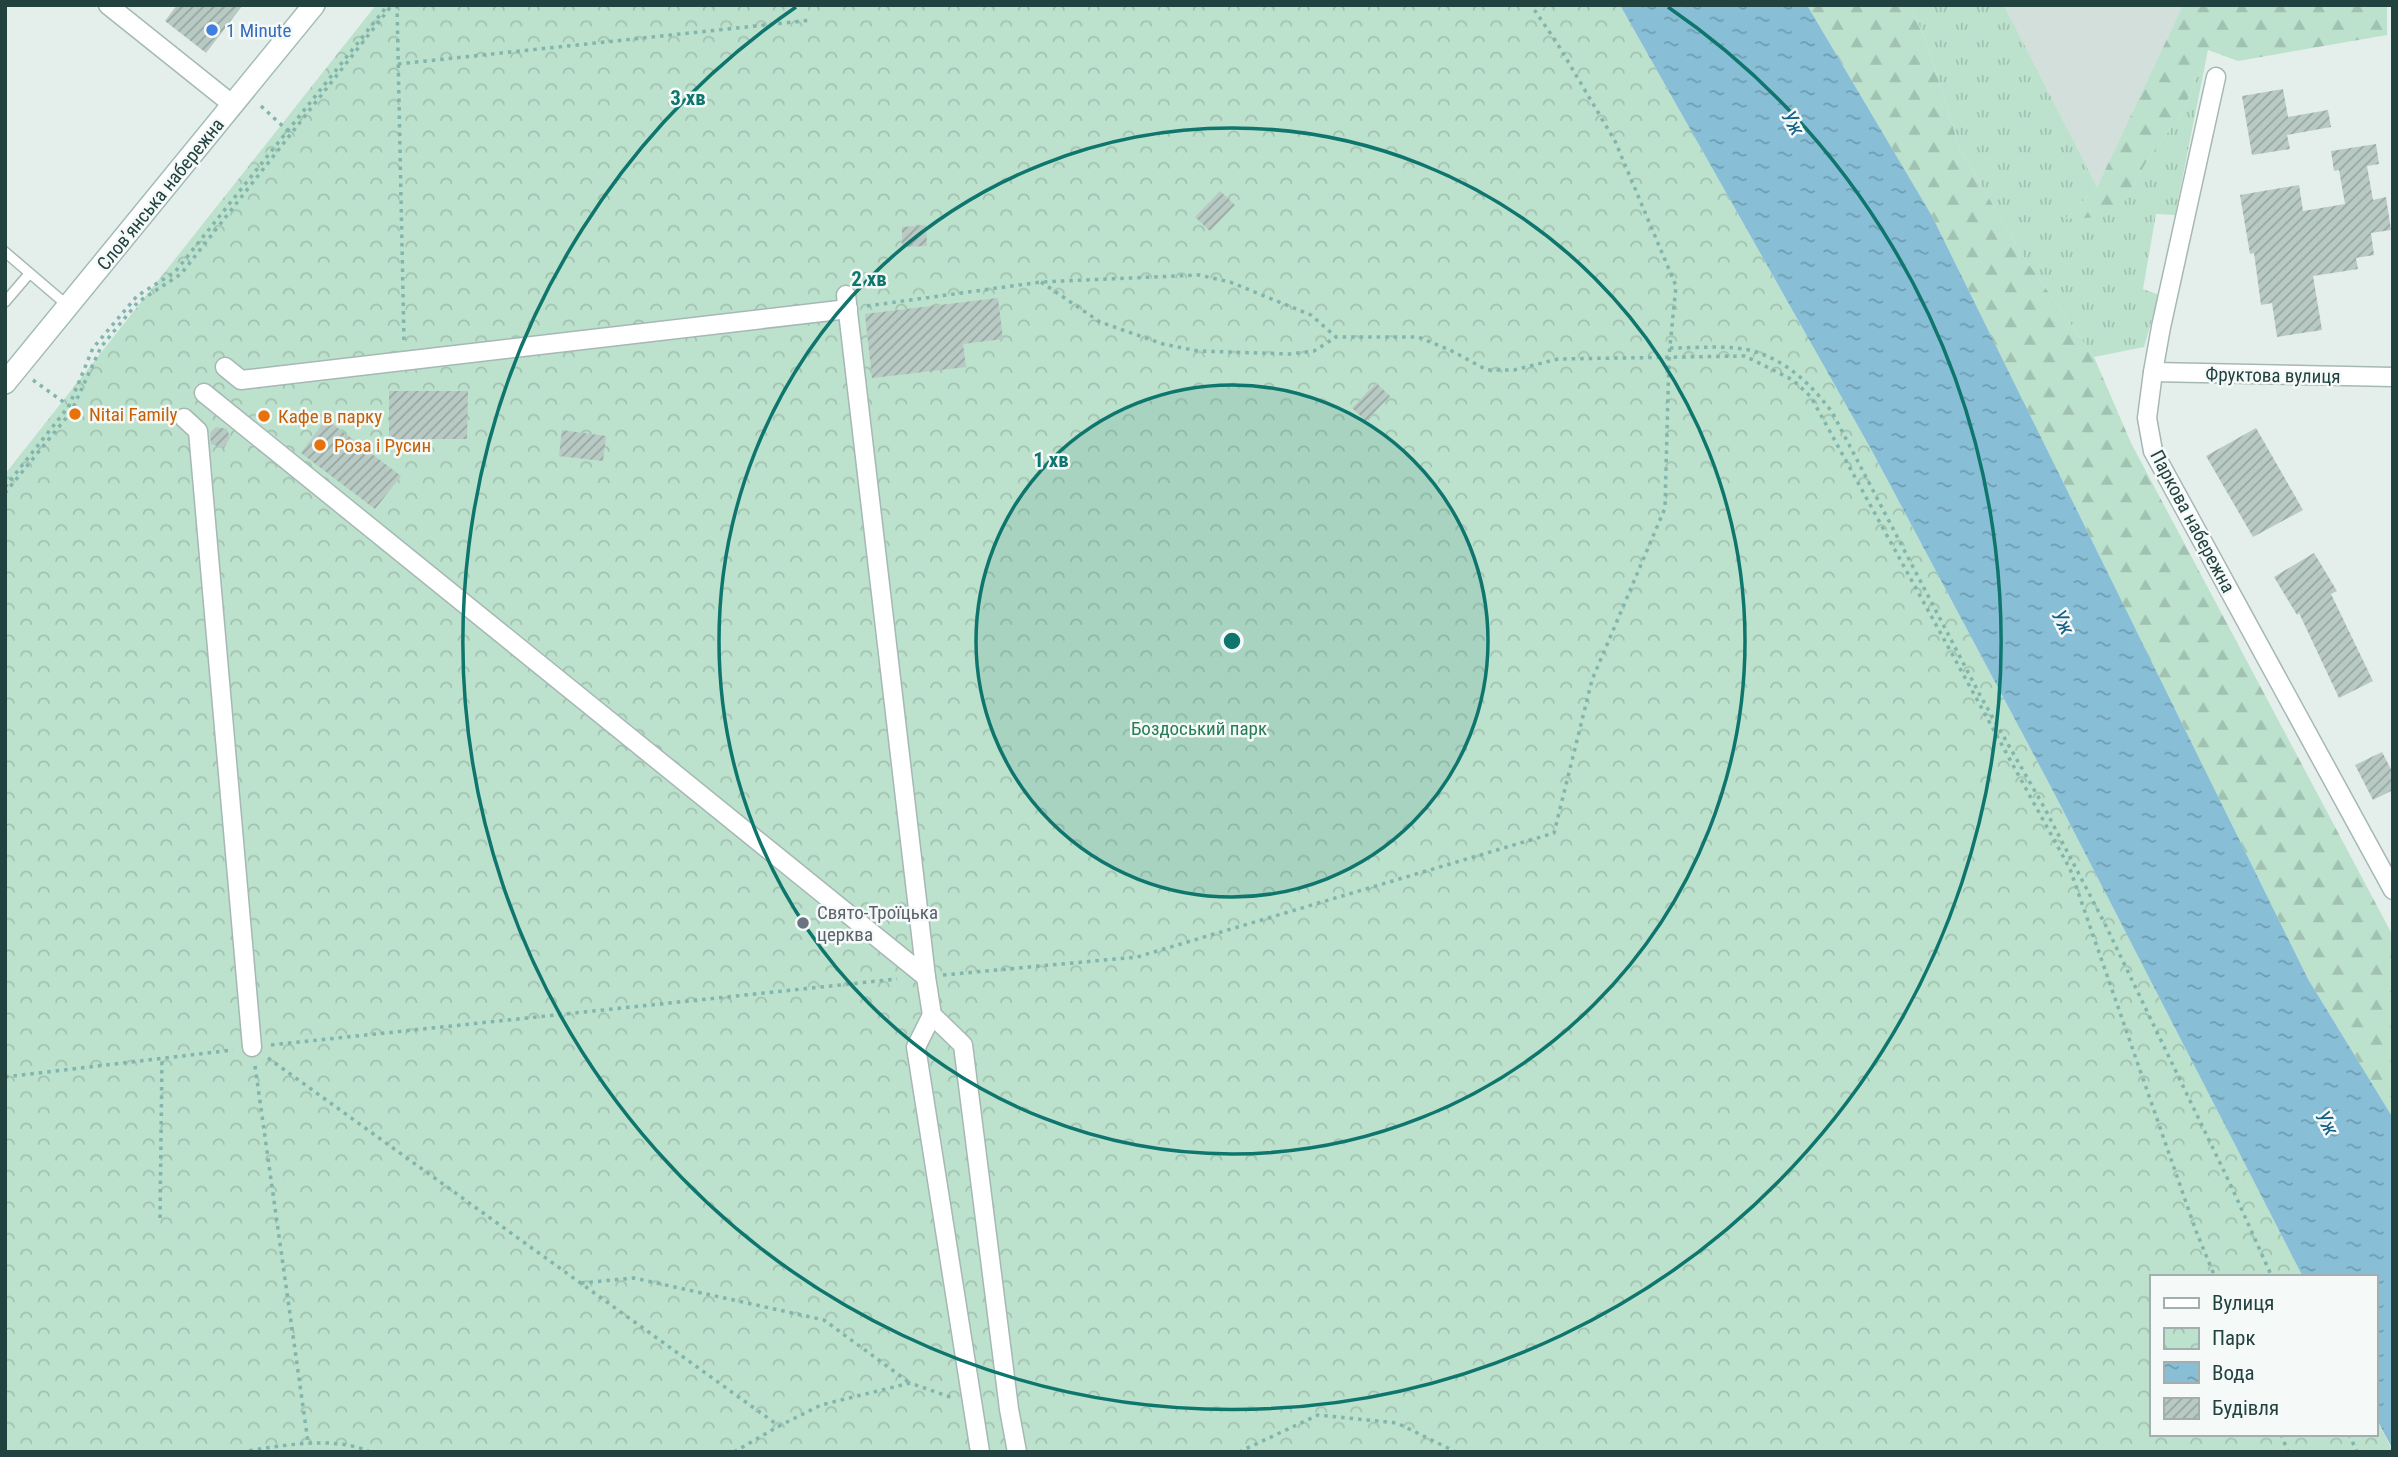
<svg xmlns="http://www.w3.org/2000/svg" width="2398" height="1457" viewBox="0 0 2398 1457" font-family="'Roboto Condensed',sans-serif">
<style>
.built{fill:#d2dfdb}
.grass{fill:url(#grass-tufts)}
.forest{fill:url(#forest-firs)}
.park{fill:url(#park-crowns)}
.water{fill:url(#water-ripples)}
.building{fill:url(#building-hatch)}
.lines{fill:none;stroke-linecap:round;stroke-linejoin:round}
.lane-casing{stroke:#a6b8b5;stroke-width:12}
.street-casing{stroke:#a6b8b5;stroke-width:21}
.secondary-casing{stroke:#a1bbb7;stroke-width:24}
.path{stroke:#82b5ad;stroke-width:3.5;stroke-dasharray:3.5 5;stroke-linecap:butt}
.lane{stroke:#fff;stroke-width:9}
.street{stroke:#fff;stroke-width:18}
.secondary{stroke:#fff;stroke-width:21}
.ring{fill:none;stroke:#0f766e;stroke-width:3.5}
.shop-dot{fill:#3f7fe0;stroke:#f5faf9;stroke-width:2.5}
.food-dot{fill:#e8710a;stroke:#f5faf9;stroke-width:2.5}
.worship-dot{fill:#6b7280;stroke:#f5faf9;stroke-width:2.5}
.labels{text-anchor:middle;stroke-width:5;stroke-linejoin:round;paint-order:stroke}
.shop-label{font-size:19px;fill:#366cbe;stroke:#f5faf9;text-anchor:start}
.street-label{font-size:19px;fill:#22423f;stroke:#f5faf9}
.food-label{font-size:19px;fill:#c56008;stroke:#f5faf9;text-anchor:start}
.park-label{font-size:19px;fill:#287d56;stroke:#f5faf9}
.worship-label{font-size:19px;fill:#5b616d;stroke:#f5faf9;text-anchor:start}
.water-label{font-size:21px;font-style:italic;fill:#166084;stroke:#f5faf9}
.centre{fill:#0f766e;stroke:#f5faf9;stroke-width:3.5}
.ring-label{font-size:21px;text-anchor:middle;font-weight:bold;fill:#0f766e;stroke:#f5faf9;stroke-width:5;stroke-linejoin:round;paint-order:stroke}
</style>
<defs>
<pattern id="grass-tufts" width="24" height="20" patternUnits="userSpaceOnUse" patternTransform="scale(1.75)"><rect width="24" height="20" fill="#bce1cc"/><path d="M3 7l-1-3M5 7V3M7 7l1-3M15 17l-1-3M17 17v-4M19 17l1-3" fill="none" stroke="#a1c2b0"/></pattern>
<pattern id="forest-firs" width="22" height="20" patternUnits="userSpaceOnUse" patternTransform="scale(1.75)"><rect width="22" height="20" fill="#bce1cc"/><path d="M5 1l3.5 6h-7zM16 11l3.5 6h-7z" fill="#a1c2b0"/></pattern>
<pattern id="park-crowns" width="20" height="18" patternUnits="userSpaceOnUse" patternTransform="scale(1.75)"><rect width="20" height="18" fill="#bce1cc"/><path d="M2 6a3 3 0 1 1 6 0M12 15a3 3 0 1 1 6 0" fill="none" stroke="#a1c2b0"/></pattern>
<pattern id="water-ripples" width="26" height="14" patternUnits="userSpaceOnUse" patternTransform="scale(1.75)"><rect width="26" height="14" fill="#88bfd7"/><path d="M2 4q2-2 4 0t4 0M15 11q2-2 4 0t4 0" fill="none" stroke="#6f9db0"/></pattern>
<pattern id="building-hatch" width="6" height="6" patternUnits="userSpaceOnUse" patternTransform="scale(1.75)"><rect width="6" height="6" fill="#b9cac5"/><path d="M-1 1l2-2M0 6l6-6M5 7l2-2" fill="none" stroke="#96a6a1"/></pattern>
</defs>
<rect width="100%" height="100%" fill="#e4efec"/>
<polygon class="built" points="2004,5 2183,5 2097,187"/>
<polygon class="grass" points="1910,5 2004,5 2097,187 2066,218 2122,205 2148,159 2182,113 2208,50 2175,215 2156,214 2143,289 2159,295 2144,347 2094,357 2023,256 1959,147 1926,40"/>
<g class="forest">
<polygon points="1807,5 1910,5 1926,40 1959,147 2023,256 2094,357 2131,443 2393,936 2393,1118 2308,979 1932,216"/>
<polygon points="2183,5 2387,5 2387,35 2238,61 2208,50 2182,113 2148,159 2122,205 2101,217 2065,219 2097,187"/>
</g>
<polygon class="park" points="376,5 1620,5 1872,451 2053,791 2303,1277 2151,1277 2151,1434 2375,1434 2375,1416 2393,1452 5,1452 5,474"/>
<polygon class="water" points="1620,5 1807,5 1932,216 2308,979 2393,1118 2393,1450 2375,1416 2375,1277 2303,1277 2053,791 1872,451"/>
<g class="building">
<polygon points="177,5 243,5 206,53 165,21"/>
<polygon points="2283,89 2288,117 2328,110 2331,127 2287,135 2290,149 2252,155 2242,96"/>
<polygon points="2376,144 2379,164 2367,166 2373,200 2386,197 2391,230 2371,233 2374,255 2356,258 2358,269 2313,276 2322,330 2277,337 2272,303 2261,305 2254,253 2250,254 2240,195 2299,185 2303,211 2345,204 2339,170 2334,171 2331,151"/>
<polygon points="1220,191 1235,205 1210,231 1195,217"/>
<polygon points="926,225 927,246 902,247 902,227"/>
<polygon points="998,298 1003,339 963,344 966,367 872,378 865,314"/>
<polygon points="1376,383 1390,396 1366,421 1352,408"/>
<polygon points="389,391 468,391 467,439 389,439"/>
<polygon points="326,419 401,476 375,509 301,453"/>
<polygon points="216,427 227,429 230,438 224,448 211,444 210,433"/>
<polygon points="2256,428 2303,510 2253,537 2206,456"/>
<polygon points="562,430 606,436 603,461 559,456"/>
<polygon points="2314,553 2337,591 2331,594 2373,681 2339,698 2299,613 2297,615 2274,577"/>
<polygon points="2382,752 2393,773 2393,790 2373,800 2355,765"/>
</g>
<g class="lines">
<g class="lane-casing">
<g id="lane">
<polyline points="5,252 67,305"/>
<polyline points="5,302 29,274"/>
</g>
</g>
<g class="street-casing">
<g id="street">
<polyline points="108,5 233,105"/>
<polyline points="2216,77 2161,327 2153,372 2147,418 2153,451 2393,890"/>
<polyline points="846,295 926,977 932,1015 963,1045 1009,1409 1017,1452"/>
<polyline points="225,367 241,380 848,309"/>
<polyline points="2153,372 2393,377"/>
<polyline points="204,393 926,977"/>
<polyline points="184,418 198,431 252,1047"/>
<polyline points="932,1015 916,1047 980,1452"/>
</g>
</g>
<g class="secondary-casing">
<polyline id="secondary" points="5,383 314,5"/>
</g>
<g class="path">
<polyline points="397,5 404,341"/>
<polyline points="398,64 812,20"/>
<polyline points="261,106 288,131"/>
<polyline points="1041,282 1100,322 1163,344 1198,351 1290,354 1314,351 1336,337"/>
<polyline points="867,306 1041,282 1199,275 1230,282 1311,315 1336,337 1418,337 1450,350 1487,370 1514,370 1558,359 1745,356 1793,380 1811,397 2070,869 2196,1231 2215,1277"/>
<path d="M1670,348C1691,348 1714,346 1735,348C1776,351 1808,380 1832,412L1981,697L2044,807L2106,926L2233,1190L2272,1277"/>
<polyline points="33,380 69,406"/>
<polyline points="5,487 69,406 93,348 137,296 175,272 388,5"/>
<polyline points="5,493 71,412 101,347 138,302 181,274 392,5"/>
<polyline points="943,975 1137,957 1554,833 1592,680 1665,508 1669,356 1676,286 1615,141 1557,43 1531,5"/>
<polyline points="271,1045 897,979"/>
<polyline points="268,1058 779,1426 821,1405 910,1383 953,1398"/>
<polyline points="255,1066 308,1442"/>
<polyline points="5,1077 233,1050"/>
<polyline points="160,1218 162,1058"/>
<polyline points="581,1283 634,1278 824,1320 910,1383"/>
<polyline points="2281,1434 2288,1452"/>
<polyline points="2349,1434 2357,1452"/>
<path d="M241,1452C280,1446 333,1435 370,1452"/>
<polyline points="734,1452 779,1426"/>
<polyline points="1239,1452 1318,1415 1397,1423 1456,1452"/>
</g>
<use href="#lane" class="lane"/>
<use href="#street" class="street"/>
<use href="#secondary" class="secondary"/>
</g>
<circle cx="1232" cy="641" r="256" fill="#0f766e" fill-opacity=".12"/>
<g class="ring">
<circle cx="1232" cy="641" r="256"/>
<circle cx="1232" cy="641" r="513"/>
<path d="M1668 7A769 769 0 1 1 796 7"/>
</g>
<circle class="shop-dot" cx="212" cy="30" r="7"/>
<g class="food-dot">
<circle cx="75" cy="414" r="7"/>
<circle cx="264" cy="416" r="7"/>
<circle cx="320" cy="445" r="7"/>
</g>
<circle class="worship-dot" cx="803" cy="923" r="7"/>
<g class="labels">
<g class="shop-label">
<text x="226" y="37">1 Minute</text>
</g>
<g class="street-label">
<text transform="translate(160 194) rotate(-51)" y="7">Словʼянська набережна</text>
<text transform="translate(2273 375) rotate(1)" y="7">Фруктова вулиця</text>
<text transform="translate(2193 521) rotate(62)" y="7">Паркова набережна</text>
</g>
<g class="food-label">
<text x="89" y="421">Nitai Family</text>
<text x="278" y="423">Кафе в парку</text>
<text x="334" y="452">Роза і Русин</text>
</g>
<g class="park-label">
<text x="1199" y="735">Боздоський парк</text>
</g>
<g class="worship-label">
<text x="817" y="919">Свято-Троїцька<tspan x="817" dy="22">церква</tspan></text>
</g>
<g class="water-label">
<text transform="translate(1793 123) rotate(61)" y="7">Уж</text>
<text transform="translate(2063 622) rotate(63)" y="7">Уж</text>
<text transform="translate(2327 1123) rotate(61)" y="7">Уж</text>
</g>
</g>
<circle cx="1232" cy="641" r="10" class="centre"/>
<g class="ring-label">
<text x="688" y="105">3 хв</text>
<text x="869" y="286">2 хв</text>
<text x="1051" y="467">1 хв</text>
</g>
<rect width="2398" height="1457" fill="none" stroke="#22423f" stroke-width="14"/>
<rect x="2150" y="1275" width="228" height="161" fill="#f5faf9" stroke="#a1b0af" stroke-width="2"/>
<rect x="2164" y="1298" width="35" height="10" fill="#ffffff" stroke="#a1b0af" stroke-width="2"/>
<text x="2212" y="1310" font-size="21" fill="#22423f">Вулиця</text>
<rect x="2164" y="1328" width="35" height="21" fill="url(#park-crowns)" stroke="#a1b0af" stroke-width="2"/>
<text x="2212" y="1345" font-size="21" fill="#22423f">Парк</text>
<rect x="2164" y="1362" width="35" height="21" fill="url(#water-ripples)" stroke="#a1b0af" stroke-width="2"/>
<text x="2212" y="1380" font-size="21" fill="#22423f">Вода</text>
<rect x="2164" y="1398" width="35" height="21" fill="url(#building-hatch)" stroke="#a1b0af" stroke-width="2"/>
<text x="2212" y="1415" font-size="21" fill="#22423f">Будівля</text>
</svg>
